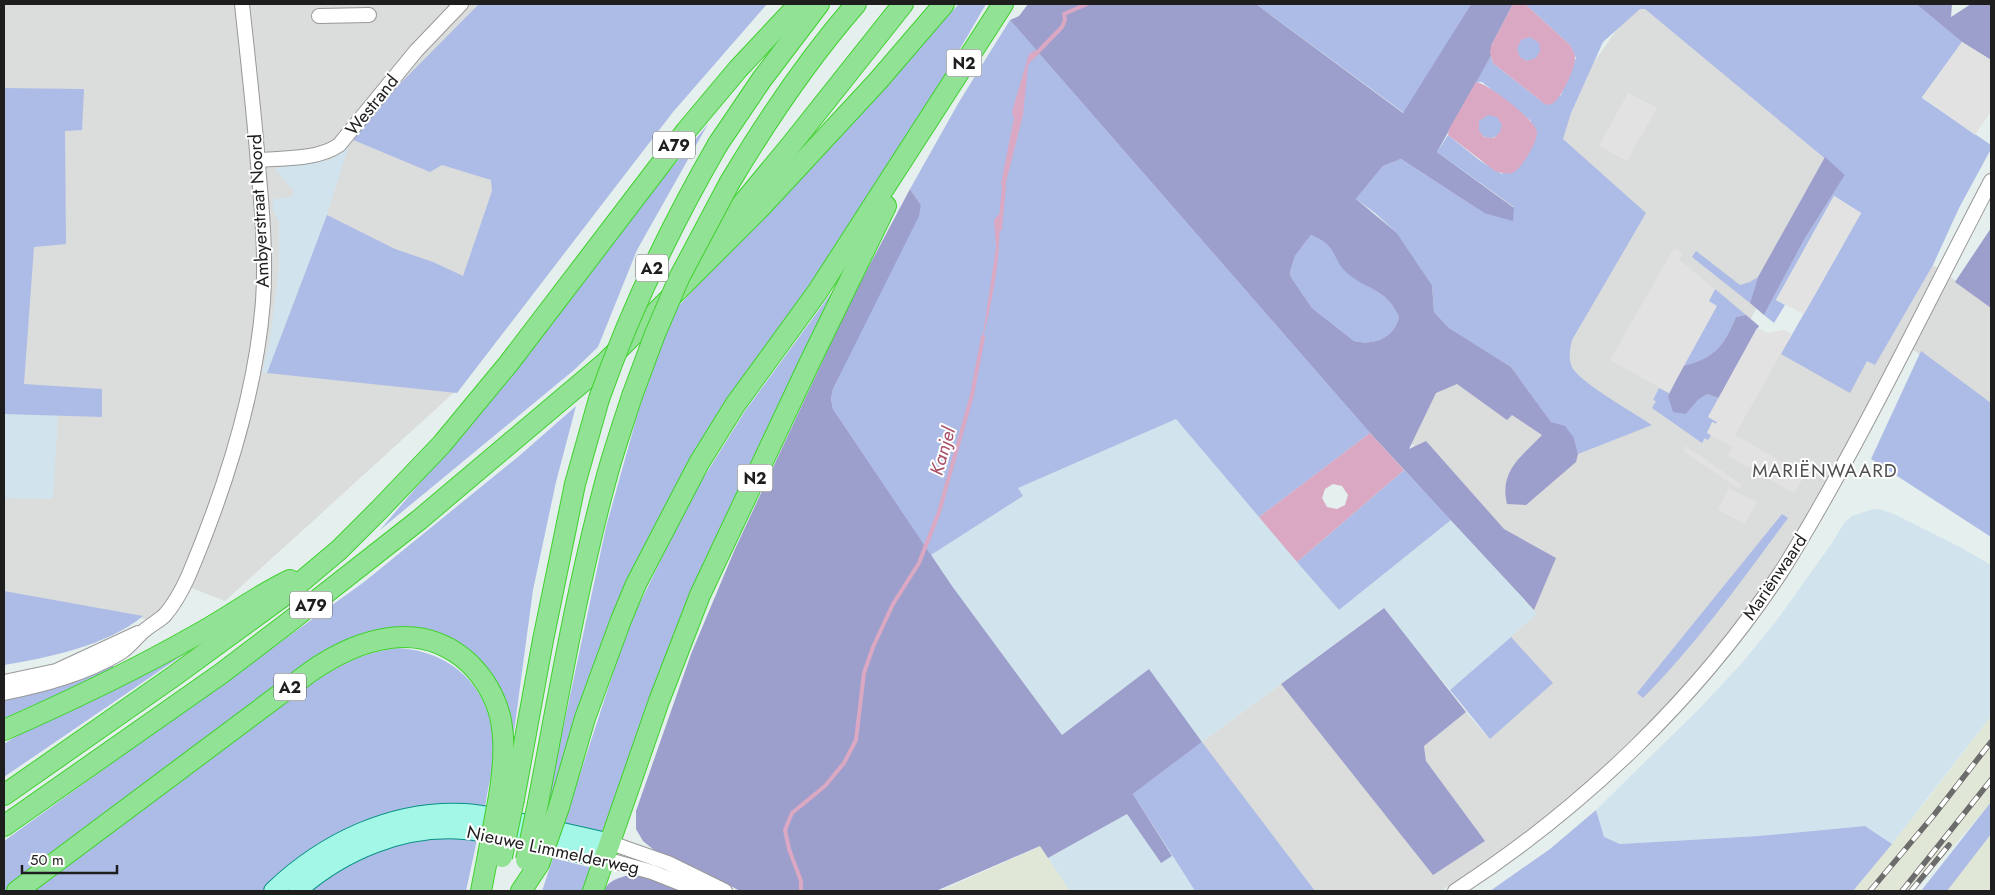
<svg xmlns="http://www.w3.org/2000/svg" width="1995" height="895" viewBox="0 0 1995 895" font-family="Jost,sans-serif">
<style>
.residential{fill:#dbdcdc}
.industrial{fill:#e1e7d7}
.farmland{fill:#d1e4ed}
.grass{fill:#adbce6}
.forest{fill:#9c9fcc;fill-rule:evenodd}
.parking{fill:#e2e2e2}
.water{fill:#daa8c3;fill-rule:evenodd}
.lines{fill:none;stroke-linecap:round;stroke-linejoin:round}
.stream{stroke:#daa8c3;stroke-width:4}
.minor-casing{stroke:#989898;stroke-width:16}
.major-casing{stroke:#089184;stroke-width:20}
.highway-casing{stroke:#3fd12d;stroke-width:22}
.minor{stroke:#fff;stroke-width:14}
.major{stroke:#a2f7e6;stroke-width:18}
.highway{stroke:#91e295;stroke-width:20}
.rail-casing{stroke:#6c6c6c;stroke-width:5.5}
.rail{stroke:#fff;stroke-width:4;stroke-dasharray:11;stroke-linecap:butt}
.highway-bridge-casing{stroke:#3fd12d;stroke-width:22;stroke-linecap:butt}
.highway-bridge{stroke:#91e295;stroke-width:20}
.labels{text-anchor:middle;stroke-width:4;stroke-linejoin:round;paint-order:stroke}
.shield{fill:#fff;stroke:#626262;stroke-width:1}
.shield-label{font-size:16px;font-weight:bold;fill:#1e1e1e}
.street-label{font-size:18px;fill:#1e1e1e;stroke:#fff}
.water-label{font-size:19px;font-style:italic;fill:#a95067;stroke:#fff}
.neighbourhood-label{font-size:19px;letter-spacing:1px;fill:#515151;stroke:#fff}
</style>
<rect width="100%" height="100%" fill="#e5efee"/>
<g class="residential">
<polygon points="4,4 483,4 505,175 467,288 293,226 264,371 459,388 225,601 187,586 151,620 4,596"/>
<polygon points="1635,4 1644,4 1838,151 1746,328 1867,360 1875,364 1933,265 1991,305 1991,410 1911,348 1747,620 1587,792 1489,861 1441,891 1310,891 1202,742 1281,684 1433,874 1485,841 1426,761 1424,746 1466,712 1485,734 1507,644 1541,578 1409,441 1495,202"/>
</g>
<g class="industrial">
<polygon points="1991,716 1991,803 1914,891 1853,891 1927,800"/>
<polygon points="1991,808 1991,891 1927,891"/>
<polygon points="1041,846 1070,891 936,891 940,891"/>
</g>
<g class="farmland">
<polygon points="351,139 327,215 267,373 262,372 269,344 279,269 279,222 273,209 273,199 291,197 294,192 275,168 330,160 341,152"/>
<polygon points="4,414 58,415 53,499 4,498"/>
<polygon points="1176,418 1339,610 1451,520 1537,614 1450,690 1383,608 1202,742 1149,670 1062,735 952,586 931,555 1023,496 1017,488"/>
<polygon points="1874,509 1883,510 1896,515 1960,547 1991,565 1991,716 1892,844 1865,826 1758,836 1620,844 1603,837 1596,810 1700,708 1742,663 1774,624 1832,543 1844,523 1852,516"/>
<polygon points="1127,814 1160,862 1172,856 1195,891 1070,891 1048,858"/>
</g>
<g class="grass">
<polygon points="479,4 767,4 673,112 457,393 267,373 327,215 395,249 433,262 463,276 492,191 491,180 442,165 430,172 351,139 372,112"/>
<polygon points="959,4 986,4 873,199 640,562 554,800 548,799 606,527 639,409 673,312"/>
<polygon points="1256,4 1471,4 1404,113"/>
<path d="M1525,4H1916L1962,42L1922,98L1991,145V149L1959,208L1933,265L1875,365L1867,361L1850,393L1781,354L1861,213L1834,196L1776,300L1785,305L1774,323L1764,315L1804,240L1845,175L1645,9H1640L1603,42L1571,113L1563,139L1646,213L1572,340C1570,349 1568,358 1572,367C1579,382 1636,414 1652,425L1578,454L1574,438L1551,422L1511,367L1449,328L1434,312L1432,285L1397,233L1375,213L1356,199L1383,166L1401,159L1484,213L1514,207L1437,152L1448,135L1479,160L1502,174L1531,121L1482,82H1476L1491,56L1493,63L1541,101L1561,95L1576,58L1570,45Z"/>
<polygon points="1010,20 1370,433 1259,517 1176,419 1018,488 1023,496 931,555 833,409 831,399 833,389 921,205 910,189 959,102"/>
<circle cx="1529" cy="49" r="12"/>
<polygon points="4,88 84,89 82,130 65,131 66,244 34,247 24,384 102,389 102,417 4,414"/>
<circle cx="1490" cy="126" r="12"/>
<polygon points="708,124 637,250 598,347 574,370 380,530 499,390 645,200"/>
<path d="M1311,235C1339,247 1330,257 1348,273C1369,292 1385,287 1399,317C1394,338 1374,346 1354,341L1312,308L1291,277L1290,272L1295,256Z"/>
<polygon points="1696,251 1740,285 1750,282 1758,277 1750,303 1692,257"/>
<polygon points="837,285 755,454 701,571 607,826 601,832 564,823 624,640 639,605 691,498 745,411"/>
<path d="M1715,289L1746,315L1736,317C1724,346 1715,358 1683,366L1716,307L1708,301Z"/>
<polygon points="1921,351 1991,403 1991,537 1871,459"/>
<polygon points="1659,388 1669,393 1668,396 1686,414 1698,400 1707,394 1719,398 1708,417 1717,422 1716,424 1713,422 1707,432 1711,435 1708,440 1705,438 1702,443 1652,408 1656,401 1653,400"/>
<path d="M576,406L556,482L533,590L511,754L477,661L382,630C359,633 346,640 327,652L4,891V841L364,582L519,456Z"/>
<polygon points="1404,470 1451,520 1339,610 1297,562"/>
<path d="M1782,514L1788,518C1742,580 1698,643 1643,698L1637,693Z"/>
<path d="M4,591L143,616C108,645 48,658 4,665Z"/>
<polygon points="1511,637 1553,683 1490,739 1450,690"/>
<polygon points="199,644 4,777 4,744 52,713"/>
<path d="M398,648C461,652 499,699 493,762C491,777 487,792 485,807L410,808L352,826L321,843L294,862L264,891H33L317,680C344,663 365,652 398,648Z"/>
<polygon points="110,662 115,669 4,718 4,696"/>
<polygon points="1202,742 1315,891 1195,891 1133,794"/>
<polygon points="1991,802 1991,834 1947,891 1921,891"/>
<polygon points="1596,810 1604,837 1620,844 1758,836 1865,826 1892,844 1853,891 1490,891 1550,849"/>
<polygon points="478,835 466,891 306,891 335,868 392,843"/>
<polygon points="553,858 592,868 584,891 542,891"/>
</g>
<g class="forest">
<path d="M1028,4H1256L1403,113L1471,4H1513L1491,46V56L1437,152L1514,208L1513,221L1484,213L1401,159L1383,166L1356,199L1397,233L1432,285L1434,312L1449,328L1511,367L1551,422L1565,426L1574,438L1578,454L1576,462L1526,505L1507,504C1499,471 1521,457 1542,435L1512,415L1507,420L1457,384L1436,393L1409,449L1426,441L1504,529L1556,558L1534,610L1370,433L1010,20L1019,16ZM1311,235C1339,247 1330,257 1347,273C1369,292 1385,287 1399,317C1394,338 1374,346 1354,341L1312,308L1291,277L1290,272L1295,256Z"/>
<polygon points="1916,4 1952,4 1951,17 1971,4 1991,4 1991,60 1962,42"/>
<polygon points="1825,157 1845,175 1804,240 1764,315 1750,303 1758,277"/>
<polygon points="910,189 921,205 919,216 833,389 831,399 833,409 952,586 1062,735 1149,669 1202,742 1133,794 1172,856 1161,863 1127,814 1048,858 1040,846 936,891 740,891 704,872 654,850 643,841 636,829 636,811 691,654 735,549 852,298"/>
<polygon points="1991,228 1991,308 1955,282"/>
<path d="M1746,315L1759,326L1719,398L1707,394L1698,400L1686,414L1673,412L1668,396L1683,366C1715,358 1724,346 1736,317Z"/>
<polygon points="1384,608 1466,712 1424,746 1426,761 1485,841 1433,875 1281,684"/>
<path d="M629,875L647,877L688,891H604C608,880 619,878 629,875Z"/>
</g>
<g class="parking">
<polygon points="1962,42 1991,60 1991,111 1975,135 1922,97"/>
<polygon points="1628,93 1657,108 1627,161 1599,146"/>
<polygon points="1834,196 1861,213 1804,314 1776,300"/>
<polygon points="1674,248 1683,253 1679,260 1715,289 1709,301 1717,306 1669,393 1610,360"/>
<polygon points="1757,328 1768,333 1784,330 1792,334 1735,435 1805,475 1794,493 1728,456 1733,447 1707,433 1712,422 1716,424 1717,422 1708,417"/>
<polygon points="1686,446 1742,485 1739,489 1683,451"/>
<polygon points="1729,488 1757,502 1745,524 1718,510"/>
</g>
<g class="water">
<path d="M1513,4H1525L1570,45C1572,49 1575,53 1575,57C1576,67 1561,99 1552,104C1548,106 1544,104 1541,101L1493,63L1490,53L1491,46ZM1530,37L1539,43L1540,51L1536,58L1527,61L1520,57L1517,49L1521,40Z"/>
<polygon points="1036,50 1028,66 1023,115 1004,190 1001,184 1014,118 1012,112 1029,54"/>
<path d="M1476,82C1486,82 1537,121 1537,132C1538,141 1522,168 1514,172C1508,175 1501,173 1495,171L1448,135L1449,129ZM1488,115L1497,117L1502,125L1500,132L1494,138L1484,137L1479,130V121Z"/>
<path d="M999,214C1002,253 992,303 982,341L996,248L994,220Z"/>
<path d="M1370,433L1404,470L1297,562L1259,517ZM1333,484L1342,486L1348,495L1345,505L1337,509L1327,507L1322,498L1325,489Z"/>
</g>
<g class="lines">
<g class="stream">
<polyline points="1031,59 1062,27 1065,20 1064,14 1087,4"/>
<polyline points="1000,229 1004,186"/>
<polyline points="801,891 801,881 789,849 785,830 792,813 825,786 844,763 856,740 864,673 873,647 893,604 919,563 939,512 972,395 983,337"/>
</g>
<g class="minor-casing">
<g id="minor">
<polyline points="319,16 369,15"/>
<path d="M258,160C284,158 317,160 339,145L416,51L461,4"/>
<polyline points="4,682 56,671 138,633"/>
<path d="M4,693C43,685 85,674 120,653C130,647 136,637 145,630C151,625 158,621 164,616C174,605 182,590 188,577C224,492 256,393 263,301C266,259 263,218 259,177C255,119 248,61 242,4"/>
<polyline points="611,843 668,863 725,891"/>
<polyline points="605,859 652,872 700,891"/>
<path d="M1455,891C1583,808 1699,697 1783,569C1813,521 1840,472 1866,423C1909,342 1949,261 1991,181"/>
</g>
</g>
<g class="major-casing">
<g id="major">
<path d="M273,891C324,842 393,809 465,813C483,814 500,818 518,822C549,829 580,836 611,843"/>
<path d="M297,891C342,851 403,825 464,830C480,831 496,835 512,838C544,845 574,852 605,859"/>
</g>
</g>
<g class="highway-casing">
<g id="highway">
<polyline points="718,144 762,79 819,4"/>
<path d="M730,182C767,120 808,59 856,4"/>
<polyline points="714,238 791,145 903,4"/>
<path d="M4,730C70,701 135,670 198,634C229,617 258,595 290,580"/>
<polyline points="4,795 174,676 289,592 339,550 379,510 442,444 509,363 686,131 738,69 799,4"/>
<polyline points="514,799 543,640 575,484 599,399"/>
<path d="M538,803C559,693 578,581 608,472C615,447 624,421 632,396"/>
<polyline points="559,807 585,718 621,620 636,584 699,463 735,405 818,291 1003,4"/>
<polyline points="4,826 222,673 289,622 419,520 605,363 761,207 877,82 944,4"/>
<path d="M17,891L310,672C359,638 421,618 470,664C484,678 495,697 500,716C506,743 503,770 499,796"/>
<polyline points="481,891 488,855"/>
<polyline points="521,891 539,864"/>
<polyline points="593,891 659,701 700,595 808,366 886,206"/>
</g>
</g>
<use href="#minor" class="minor"/>
<use href="#major" class="major"/>
<use href="#highway" class="highway"/>
<g class="rail-casing">
<g id="rail">
<polyline points="1870,891 1934,815 1991,742"/>
<polyline points="1902,891 1991,780"/>
<polyline points="1911,891 1949,845"/>
</g>
</g>
<use href="#rail" class="rail"/>
<g class="highway-bridge-casing">
<g id="highway-bridge">
<polyline points="632,396 655,334 680,276 730,182"/>
<path d="M599,399C631,308 670,227 718,144"/>
<polyline points="488,855 499,796"/>
<polyline points="502,857 514,799"/>
<polyline points="526,860 538,803"/>
<polyline points="539,864 559,807"/>
</g>
</g>
<use href="#highway-bridge" class="highway-bridge"/>
</g>
<g class="labels">
<g class="shield">
<rect x="946.5" y="49.5" width="35" height="27" rx="4"/>
<rect x="653" y="131.5" width="42" height="27" rx="4"/>
<rect x="636" y="254.5" width="32" height="27" rx="4"/>
<rect x="737.5" y="464.5" width="35" height="27" rx="4"/>
<rect x="290" y="591.5" width="42" height="27" rx="4"/>
<rect x="274" y="673.5" width="32" height="27" rx="4"/>
</g>
<g class="shield-label">
<text x="964" y="69">N2</text>
<text x="674" y="151">A79</text>
<text x="652" y="274">A2</text>
<text x="755" y="484">N2</text>
<text x="311" y="611">A79</text>
<text x="290" y="693">A2</text>
</g>
<g class="street-label">
<text transform="translate(372 105) rotate(-51)" y="6">Westrand</text>
<text transform="translate(259 211) rotate(-93)" y="6">Ambyerstraat Noord</text>
<text transform="translate(1775 577) rotate(-56)" y="6">Mariënwaard</text>
<text transform="translate(553 850) rotate(12)" y="6">Nieuwe Limmelderweg</text>
</g>
<g class="water-label">
<text transform="translate(942 451) rotate(-74)" y="7">Kanjel</text>
</g>
<g class="neighbourhood-label">
<text x="1825" y="477">MARIËNWAARD</text>
</g>
</g>
<rect width="1995" height="895" fill="none" stroke="#1e1e1e" stroke-width="10"/>
<path d="M22 865v8h95v-8" fill="none" stroke="#1e1e1e" stroke-width="2.5"/>
<text x="30" y="865" font-size="15" fill="#1e1e1e" stroke="#ffffff" stroke-width="4" paint-order="stroke">50 m</text>
</svg>
